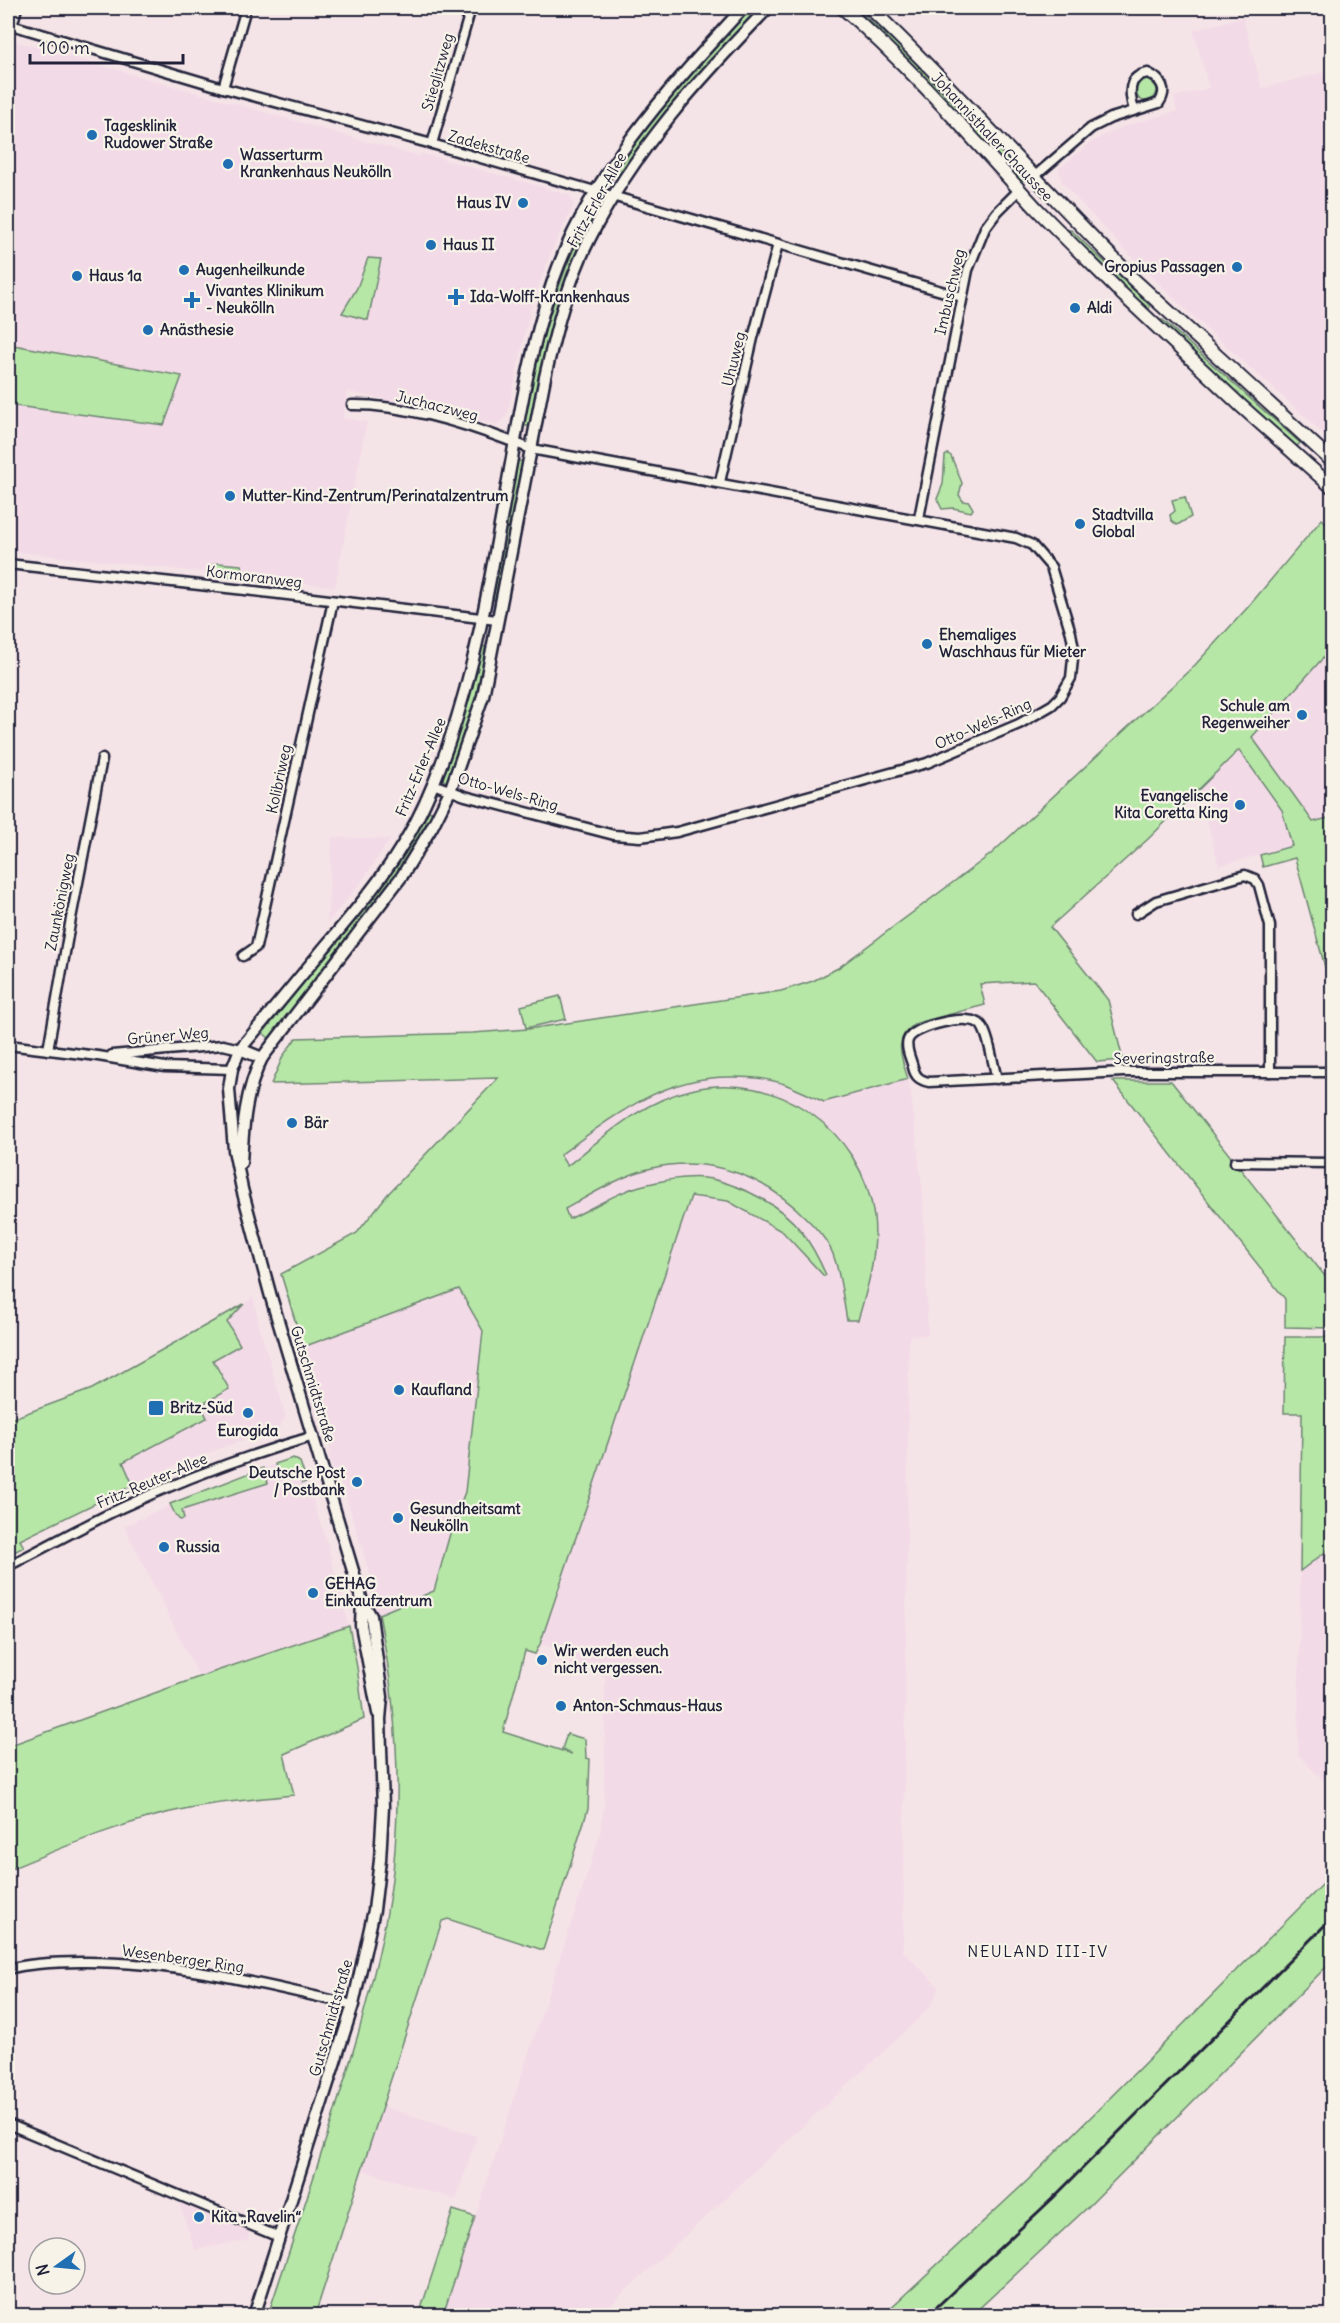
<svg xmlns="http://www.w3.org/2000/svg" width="1340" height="2323" viewBox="0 0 1340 2323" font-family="Delius,sans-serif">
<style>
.built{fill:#f3dae7}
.green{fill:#b7e7a7;stroke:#6c8471;stroke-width:1.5}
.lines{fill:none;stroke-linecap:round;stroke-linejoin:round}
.minor-casing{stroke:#22223b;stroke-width:13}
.tertiary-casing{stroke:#22223b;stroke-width:15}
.secondary-casing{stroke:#22223b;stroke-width:16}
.minor{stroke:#f7f3e8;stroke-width:8}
.tertiary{stroke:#f7f3e8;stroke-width:10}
.secondary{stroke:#f7f3e8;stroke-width:12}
.rail{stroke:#22223b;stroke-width:3}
.poi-dot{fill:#1f6fb2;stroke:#f7f3e8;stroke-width:2}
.labels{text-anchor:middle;stroke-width:4.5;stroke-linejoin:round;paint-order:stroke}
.street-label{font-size:15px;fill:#22223b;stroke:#f7f3e8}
.poi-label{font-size:15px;font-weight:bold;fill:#22223b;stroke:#f7f3e8;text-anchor:start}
.neighbourhood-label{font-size:16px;letter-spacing:1.5px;fill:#22223b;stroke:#f7f3e8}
</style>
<rect width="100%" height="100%" fill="#f5e4e7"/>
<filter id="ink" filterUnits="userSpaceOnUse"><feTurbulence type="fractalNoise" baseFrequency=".0167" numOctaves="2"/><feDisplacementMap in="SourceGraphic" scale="12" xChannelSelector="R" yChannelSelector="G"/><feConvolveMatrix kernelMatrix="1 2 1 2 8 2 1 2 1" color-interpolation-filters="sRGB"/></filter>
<g filter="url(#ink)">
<g class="built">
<polygon points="1243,17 1262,88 1332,70 1332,441 1188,312 1122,247 1062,183 1059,169 1091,142 1124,126 1177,111 1174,97 1209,88 1193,30"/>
<polygon points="8,39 419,156 421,153 570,195 574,205 549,257 531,307 507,416 497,425 440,410 347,392 343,418 367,422 335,587 8,551"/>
<polygon points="1332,648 1332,817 1314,822 1252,737"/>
<polygon points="1239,750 1282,810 1292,846 1219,866 1198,791"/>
<polygon points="332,837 390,839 361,883 327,923"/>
<polygon points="724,1077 748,1077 785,1084 824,1102 908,1079 911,1093 923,1193 928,1335 909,1336 903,1951 939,1987 931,2006 910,2027 600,2315 567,2315 564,2313 562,2316 443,2316 600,1834 604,1804 605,1677 569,1664 570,1661 556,1656 558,1650 540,1644 691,1196 572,1225 563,1209 560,1156 637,1101 653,1093 699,1079"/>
<polygon points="459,1289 483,1331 465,1492 453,1523 433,1591 375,1616 370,1575 345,1493 334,1472 328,1453 331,1452 320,1413 316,1414 297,1349"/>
<polygon points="253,1296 261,1332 286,1416 280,1427 186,1461 105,1498 123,1462 201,1405 212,1360 227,1322"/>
<polygon points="293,1458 300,1462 329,1549 349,1626 199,1677 124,1526 215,1485"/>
<polygon points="1332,1547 1332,1789 1298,1755 1300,1571"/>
<polygon points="382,2106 477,2136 456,2200 362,2170"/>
<polygon points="179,2203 249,2232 248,2240 195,2250"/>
</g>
<g class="green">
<path d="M750,8H760L664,113L619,178L611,175C652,115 701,62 750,8Z"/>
<path d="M852,8H856C874,25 893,40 912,57C953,94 990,137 1027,178L1022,181L1015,178L889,43Z"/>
<circle cx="1146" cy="90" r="11"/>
<path d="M591,210L599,212L580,252L531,427L523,425C539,345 556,283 591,210Z"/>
<polygon points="1068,230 1071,230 1150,306 1149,309 1146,309 1092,255 1079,245"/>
<polygon points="368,258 381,259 368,320 342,313 357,288"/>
<polygon points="1161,320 1163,320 1300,443 1295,448 1158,322"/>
<polygon points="8,344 182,376 164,425 8,405"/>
<polygon points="948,454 951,456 962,483 959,495 963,501 969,502 973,509 971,512 953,508 942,509 937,499 943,484 945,456"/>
<polygon points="516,460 523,462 497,601 489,599"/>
<polygon points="1185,497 1191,517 1177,525 1171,520 1170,515 1175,511 1172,500"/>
<path d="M1322,519L1332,528V575L1330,578L1332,580V648L1252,737L1313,822L1332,817V968L1325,967L1295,858L1263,867L1260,855L1292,846L1282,810L1239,750L1147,840L1050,927L1108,1000L1123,1060L1097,1062L1034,981L980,984L985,1005L917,1023C892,1038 901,1056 908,1079L824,1102C812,1096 799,1090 787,1085C770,1078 750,1077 732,1077C662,1076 614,1116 560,1155L567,1166C605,1136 642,1101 691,1090C776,1069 863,1130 874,1217C878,1253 868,1287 858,1320H847C843,1299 841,1277 834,1257C830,1244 818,1230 808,1220C768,1178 711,1154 652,1168C622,1175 592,1194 565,1209L569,1219C591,1209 621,1190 644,1185C664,1180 692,1175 712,1179C744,1187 781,1205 801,1231C812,1245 819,1259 826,1275L824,1276L783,1232L728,1201L691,1196L540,1644L535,1654L525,1651L503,1732L572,1754L562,1749L567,1734L585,1739L586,1758L590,1759L588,1809L543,1950L448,1919L442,1921L315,2315H268C299,2221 332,2126 359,2031C375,1971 391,1910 395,1849C401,1771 394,1690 379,1614L434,1591L453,1523L465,1492L483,1331L459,1289L303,1347L281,1274L357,1233L387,1195L498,1078L271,1084L283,1056L296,1038L473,1033L528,1029L781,991L813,981L838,968L991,854L1195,665L1248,607Z"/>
<polygon points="218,563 241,565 247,578 210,574 212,565"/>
<polygon points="480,646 488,647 473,710 448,780 445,782 442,777 465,712"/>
<polygon points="427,810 433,813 394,881 270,1039 263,1033 372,899 391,871"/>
<polygon points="560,996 566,1019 526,1028 521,1006"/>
<polygon points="1113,1081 1171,1081 1332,1285 1332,1328 1285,1327 1285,1299"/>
<polygon points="244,1304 227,1322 240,1345 213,1360 229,1389 201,1405 207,1418 123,1462 133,1485 20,1540 24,1547 8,1555 8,1420 92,1389"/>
<polygon points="1285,1337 1332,1337 1332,1547 1300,1571 1302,1413 1284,1413"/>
<polygon points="293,1458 300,1462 307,1482 302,1483 299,1473 279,1479 275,1464"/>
<polygon points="263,1468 268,1483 182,1510 184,1519 180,1520 176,1516 170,1504"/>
<path d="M349,1626L357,1667L364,1719L284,1754L294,1795C259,1799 224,1801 189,1808C127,1820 66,1846 8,1870V1746L199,1677Z"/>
<polygon points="1332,1875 1332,1961 1088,2207 972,2315 883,2315 1028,2180"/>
<polygon points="453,2210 475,2217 443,2315 419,2315"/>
</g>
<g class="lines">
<g class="minor-casing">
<g id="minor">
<polyline points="8,24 223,88 432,144 962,297"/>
<polyline points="12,26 17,8"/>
<polyline points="223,88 246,8"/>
<polyline points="432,144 471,8"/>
<path d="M1035,176L1091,128L1111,118L1159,103C1169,89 1160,79 1148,73C1127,76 1129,94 1134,110"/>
<path d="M352,405C407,404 481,429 531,449L1016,538L1032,545L1051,567L1071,633L1074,649L1071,678L1060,697L1052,705L1019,724L927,763L677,832L640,837L614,835L465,796L433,784"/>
<polyline points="720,482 753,338 778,244"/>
<polyline points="919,518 968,270 985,228 997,212 1020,189"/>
<polyline points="8,564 254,591 497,620"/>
<polyline points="1136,914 1156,901 1245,875 1255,879 1259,885 1270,926 1270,1072"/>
<polyline points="243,956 256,947 333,601"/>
<polyline points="8,1045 98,1056 165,1067 232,1069"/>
<polyline points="48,1050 70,924 102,759"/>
<polyline points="112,1055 223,1045 240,1049"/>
<path d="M997,1079C993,1065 989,1035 981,1025C971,1012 913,1026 908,1040C905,1048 911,1059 913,1067C915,1076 919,1080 929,1082L1123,1072H1332"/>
<polyline points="1235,1162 1332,1163"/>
<path d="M8,1566C46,1547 83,1526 121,1508C183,1479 248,1455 314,1436"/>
<path d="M8,1969C31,1963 56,1962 81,1962C173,1961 263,1984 353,2005"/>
<polyline points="8,2124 279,2237"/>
</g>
</g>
<g class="tertiary-casing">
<g id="tertiary">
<polyline points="240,1049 262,1058"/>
<path d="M241,1163C243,1127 245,1091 262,1058L402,876L432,827L450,791L483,696L545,377C556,329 568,281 590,238C634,150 700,78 768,8"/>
<polyline points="362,1601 361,1625 378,1713"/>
<path d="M254,2316L353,2005L374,1910L380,1860L383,1807L380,1719L382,1697L371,1616L362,1601L271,1297L242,1189L234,1150L229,1089L232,1069L240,1049C268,1016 296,982 324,948C362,903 401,857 425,803C474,696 491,573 512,458C522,400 533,340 552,284C589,175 667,91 743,8"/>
</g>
</g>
<g class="secondary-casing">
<g id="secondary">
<path d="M843,8C913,69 973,139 1036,208C1062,235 1090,262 1117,289"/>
<path d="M870,8C959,93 1040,186 1128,273"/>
<polyline points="1132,278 1332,461"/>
<polyline points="1121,293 1240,405 1332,487"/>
</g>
</g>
<use href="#minor" class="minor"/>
<use href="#tertiary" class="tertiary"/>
<use href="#secondary" class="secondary"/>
<polyline class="rail" points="927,2316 1052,2199 1332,1918"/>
</g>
</g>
<g class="poi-dot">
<circle cx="92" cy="135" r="6"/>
<circle cx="228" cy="164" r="6"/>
<circle cx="523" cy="203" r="6"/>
<circle cx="431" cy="245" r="6"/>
<circle cx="1237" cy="267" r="6"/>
<circle cx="184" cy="270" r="6"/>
<circle cx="77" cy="276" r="6"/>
<path d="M453 288h6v6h6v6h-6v6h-6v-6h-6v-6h6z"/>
<path d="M189 291h6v6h6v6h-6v6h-6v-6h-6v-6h6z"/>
<circle cx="1075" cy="308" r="6"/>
<circle cx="148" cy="330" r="6"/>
<circle cx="230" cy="496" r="6"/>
<circle cx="1080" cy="524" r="6"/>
<circle cx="927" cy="644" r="6"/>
<circle cx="1302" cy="715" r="6"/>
<circle cx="1240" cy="805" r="6"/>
<circle cx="292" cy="1123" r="6"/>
<circle cx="399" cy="1390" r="6"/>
<rect x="148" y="1400" width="16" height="16" rx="3"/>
<circle cx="248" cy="1413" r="6"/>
<circle cx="357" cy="1482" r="6"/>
<circle cx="398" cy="1518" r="6"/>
<circle cx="164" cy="1547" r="6"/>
<circle cx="313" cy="1593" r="6"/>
<circle cx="542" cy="1660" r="6"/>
<circle cx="561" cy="1706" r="6"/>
<circle cx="199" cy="2217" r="6"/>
</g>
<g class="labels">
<g class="street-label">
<text transform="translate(438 72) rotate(-74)" y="5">Stieglitzweg</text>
<text transform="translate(992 137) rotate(47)" y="5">Johannisthaler Chaussee</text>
<text transform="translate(489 147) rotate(16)" y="5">Zadekstraße</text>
<text transform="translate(597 200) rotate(-61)" y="5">Fritz-Erler-Allee</text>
<text transform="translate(950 292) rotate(-77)" y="5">Imbuschweg</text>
<text transform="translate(734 359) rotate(-76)" y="5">Uhuweg</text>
<text transform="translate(437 406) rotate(14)" y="5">Juchaczweg</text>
<text transform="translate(254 577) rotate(7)" y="5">Kormoranweg</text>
<text transform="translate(983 724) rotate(-24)" y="5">Otto-Wels-Ring</text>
<text transform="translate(421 767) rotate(-67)" y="5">Fritz-Erler-Allee</text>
<text transform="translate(279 779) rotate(-78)" y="5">Kolibriweg</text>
<text transform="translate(508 792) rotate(16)" y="5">Otto-Wels-Ring</text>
<text transform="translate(60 902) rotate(-79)" y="5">Zaunkönigweg</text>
<text transform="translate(168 1036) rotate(-5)" y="5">Grüner Weg</text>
<text transform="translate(1164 1058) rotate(-1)" y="5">Severingstraße</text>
<text transform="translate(313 1384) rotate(73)" y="5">Gutschmidtstraße</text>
<text transform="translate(152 1481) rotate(-23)" y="5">Fritz-Reuter-Allee</text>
<text transform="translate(183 1959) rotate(8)" y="5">Wesenberger Ring</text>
<text transform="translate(331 2018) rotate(-74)" y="5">Gutschmidtstraße</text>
</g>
<g class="poi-label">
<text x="104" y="131">Tagesklinik<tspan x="104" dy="17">Rudower Straße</tspan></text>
<text x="240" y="160">Wasserturm<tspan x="240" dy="17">Krankenhaus Neukölln</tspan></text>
<text x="511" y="208" text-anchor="end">Haus IV</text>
<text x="443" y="250">Haus II</text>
<text x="1225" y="272" text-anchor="end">Gropius Passagen</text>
<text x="196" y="275">Augenheilkunde</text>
<text x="89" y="281">Haus 1a</text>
<text x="206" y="296">Vivantes Klinikum<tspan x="206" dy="17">- Neukölln</tspan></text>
<text x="470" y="302">Ida-Wolff-Krankenhaus</text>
<text x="1087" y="313">Aldi</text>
<text x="160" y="335">Anästhesie</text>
<text x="242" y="501">Mutter-Kind-Zentrum/Perinatalzentrum</text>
<text x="1092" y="520">Stadtvilla<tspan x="1092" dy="17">Global</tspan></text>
<text x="939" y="640">Ehemaliges<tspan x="939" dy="17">Waschhaus für Mieter</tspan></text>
<text x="1290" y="711" text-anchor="end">Schule am<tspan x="1290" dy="17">Regenweiher</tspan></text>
<text x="1228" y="801" text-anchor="end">Evangelische<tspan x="1228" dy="17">Kita Coretta King</tspan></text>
<text x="304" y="1128">Bär</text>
<text x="411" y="1395">Kaufland</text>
<text x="170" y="1413">Britz-Süd</text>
<text x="248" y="1436" text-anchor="middle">Eurogida</text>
<text x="345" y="1478" text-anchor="end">Deutsche Post<tspan x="345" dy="17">/ Postbank</tspan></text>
<text x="410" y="1514">Gesundheitsamt<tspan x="410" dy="17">Neukölln</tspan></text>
<text x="176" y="1552">Russia</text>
<text x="325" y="1589">GEHAG<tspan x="325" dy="17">Einkaufzentrum</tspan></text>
<text x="554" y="1656">Wir werden euch<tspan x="554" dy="17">nicht vergessen.</tspan></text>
<text x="573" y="1711">Anton-Schmaus-Haus</text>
<text x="211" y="2222">Kita „Ravelin“</text>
</g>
<g class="neighbourhood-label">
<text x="1038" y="1957">NEULAND III-IV</text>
</g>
</g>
<rect width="1340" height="2323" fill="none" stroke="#f7f3e8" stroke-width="30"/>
<rect x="15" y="15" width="1310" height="2293" fill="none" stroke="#22223b" stroke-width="2" filter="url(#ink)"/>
<g transform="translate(57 2266) rotate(255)"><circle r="28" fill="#f7f3e8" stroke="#a29fa3" stroke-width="1.5"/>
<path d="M0-4.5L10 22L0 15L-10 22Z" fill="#1f6fb2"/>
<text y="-9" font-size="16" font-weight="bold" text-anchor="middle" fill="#22223b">N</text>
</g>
<path d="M30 54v9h153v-9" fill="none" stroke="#22223b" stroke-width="3"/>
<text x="39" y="54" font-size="18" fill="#22223b" stroke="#f7f3e8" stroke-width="4.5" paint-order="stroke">100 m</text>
</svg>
